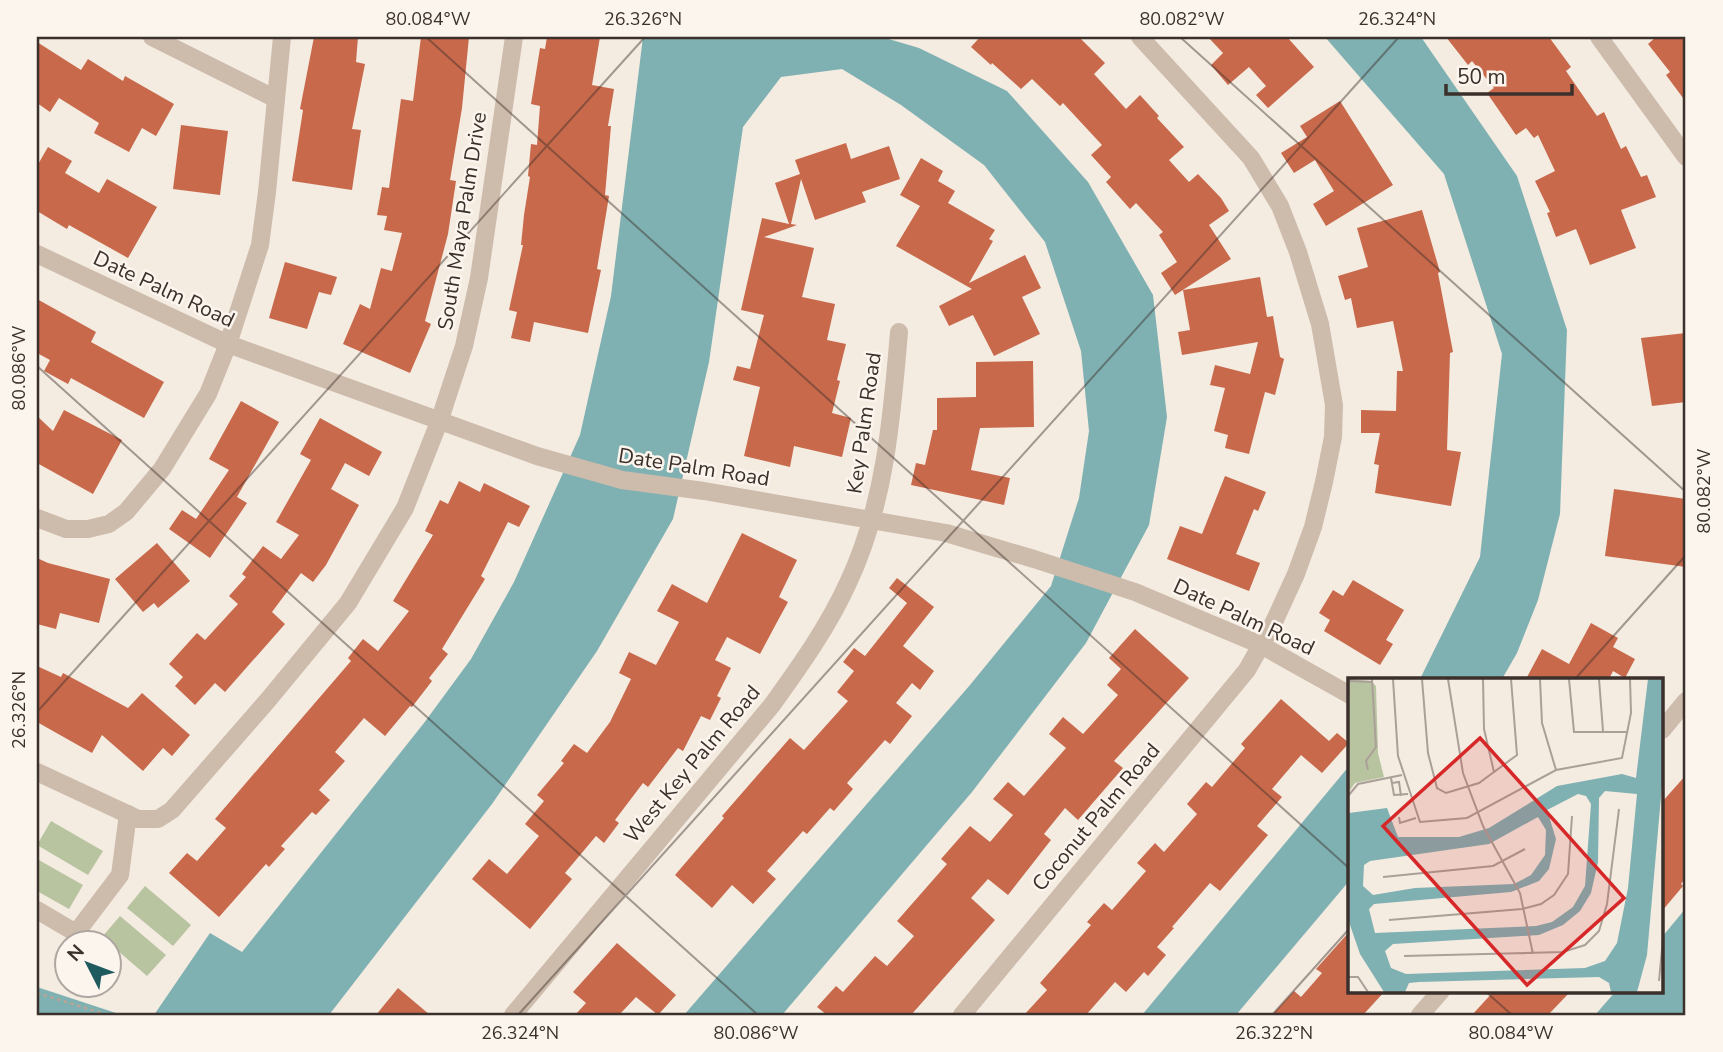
<svg xmlns="http://www.w3.org/2000/svg" width="1723" height="1052" viewBox="0 0 1723 1052" font-family="'Nunito Sans',sans-serif">
<style>
.green{fill:#b8c4a0}
.water{fill:#7fb0b2}
.building{fill:#c8694b}
.lines{fill:none;stroke-linecap:round;stroke-linejoin:round}
.path{stroke:#b9a596;stroke-width:2.5;stroke-dasharray:3.5 3.5;stroke-linecap:butt}
.minor{stroke:#cdbbac;stroke-width:18}
.ticks{fill:none;stroke:#3b302b;stroke-width:2;stroke-opacity:0.45}
.labels{text-anchor:middle;stroke-width:5;stroke-linejoin:round;paint-order:stroke}
.street-label{font-size:21px;fill:#3b302b;stroke:#fbf5ee}
.inset-road{fill:none;stroke:#aaa098;stroke-width:2}
.view{fill:#d62828;fill-opacity:0.15;stroke:#d62828;stroke-width:3.5}
.inset-edge{fill:none;stroke:#3b302b;stroke-width:3.5}
.neatline{fill:none;stroke:#3b302b;stroke-width:2.5}
.ticks-label{font-size:18px;text-anchor:middle;fill:#3b302b}
</style>
<rect width="100%" height="100%" fill="#f4ebe1"/>
<g class="green">
<polygon points="51,821 103,851 88,875 37,845"/>
<polygon points="37,859 83,885 69,909 37,891"/>
<polygon points="145,886 191,925 173,946 127,908"/>
<polygon points="120,916 166,955 147,976 102,937"/>
</g>
<g class="water">
<polygon points="643,37 882,37 919,48 1007,91 1088,182 1153,295 1167,417 1149,525 1086,643 972,792 782,1015 684,1015 970,685 1051,586 1079,498 1089,431 1081,351 1045,242 984,165 901,105 842,69 781,77 743,127 709,362 673,519 597,651 492,804 329,1015 154,1015 210,933 242,952 424,723 471,659 514,582 580,435 611,296"/>
<polygon points="1325,37 1421,37 1517,176 1567,330 1560,514 1538,600 1517,653 1502,679 1420,679 1480,557 1502,354 1444,174"/>
<polygon points="1350,765 1350,880 1236,1015 1142,1015"/>
<polygon points="1686,908 1686,1015 1595,1015 1616,991 1662,991 1662,937"/>
<polygon points="37,987 122,1015 37,1015"/>
</g>
<g class="building">
<polygon points="314,37 358,37 356,62 365,64 352,129 361,130 352,190 292,181 303,110 300,109"/>
<polygon points="421,37 469,37 462,108 450,180 456,181 448,234 425,321 431,324 410,373 343,344 360,304 370,309 381,268 392,271 402,233 384,230 387,216 377,215 382,187 389,188 401,99 413,101"/>
<polygon points="547,37 600,37 592,85 614,89 608,126 611,126 605,195 609,196 597,269 601,270 588,333 534,322 530,342 511,338 517,312 509,310 523,245 521,245 524,215 530,177 528,176 531,144 537,145 540,106 531,104 540,48 545,49"/>
<polygon points="980,37 1079,37 1105,63 1094,74 1126,109 1140,95 1159,116 1157,118 1184,147 1169,160 1189,182 1198,174 1221,198 1229,211 1209,225 1231,259 1175,295 1161,273 1177,262 1159,235 1163,232 1136,203 1130,209 1106,182 1111,177 1091,155 1102,145 1063,103 1060,106 1032,79 1021,89 992,63 991,65 971,47"/>
<polygon points="1208,37 1287,37 1314,67 1268,108 1256,95 1266,86 1249,67 1228,85 1211,65 1223,53"/>
<polygon points="1446,37 1549,37 1571,67 1566,71 1597,116 1604,112 1621,149 1626,146 1641,177 1647,175 1656,197 1621,210 1636,248 1590,265 1576,229 1556,237 1547,213 1550,212 1535,181 1555,171 1538,135 1534,138 1526,128 1516,135 1487,93 1494,88 1472,61 1468,65"/>
<polygon points="1656,37 1686,37 1686,102 1666,75 1670,72 1648,44"/>
<polygon points="37,42 81,70 88,59 123,81 125,76 174,104 156,136 142,128 129,152 94,133 99,123 59,98 50,112 37,103"/>
<polygon points="1340,101 1393,185 1326,226 1313,204 1334,191 1315,160 1294,173 1281,153 1307,137 1300,126"/>
<polygon points="181,125 228,131 220,195 173,189"/>
<polygon points="846,143 851,159 889,146 900,179 862,192 866,202 815,220 801,179 791,224 797,225 764,237 814,248 802,297 835,304 827,340 846,344 837,380 840,381 832,413 851,418 842,457 794,446 790,467 744,456 760,387 733,380 737,366 750,369 764,315 741,310 762,218 789,224 775,183 800,174 795,160"/>
<polygon points="48,147 72,161 65,173 99,193 107,179 157,207 128,258 69,225 67,229 37,211 37,166"/>
<polygon points="921,158 943,171 938,181 955,191 948,203 995,230 989,239 993,241 969,283 1025,255 1041,288 1022,297 1040,334 994,356 973,315 949,326 939,306 972,289 896,246 920,206 900,195"/>
<polygon points="1422,210 1440,272 1438,273 1453,352 1450,353 1447,450 1461,452 1451,506 1375,493 1379,465 1374,464 1380,433 1361,433 1361,410 1396,411 1397,371 1403,371 1393,321 1357,328 1351,298 1345,300 1338,276 1368,267 1357,228"/>
<polygon points="285,262 337,277 331,295 319,292 307,329 269,318"/>
<polygon points="1260,277 1267,317 1273,316 1280,357 1284,359 1275,395 1265,392 1249,454 1225,448 1228,435 1214,431 1225,388 1210,385 1215,365 1250,374 1258,342 1182,355 1178,332 1190,330 1183,290"/>
<polygon points="37,299 96,332 91,342 164,382 144,418 71,378 68,384 44,371 50,360 37,353"/>
<polygon points="1686,333 1686,402 1652,406 1641,338"/>
<polygon points="1033,361 1034,427 980,428 971,470 1010,478 1004,505 911,485 916,463 925,465 933,430 937,430 937,398 976,397 976,362"/>
<polygon points="241,401 279,422 237,497 247,503 210,558 169,529 182,510 196,519 229,470 209,459"/>
<polygon points="64,410 122,440 93,494 37,463 37,416 53,431"/>
<polygon points="320,418 382,452 369,476 345,463 331,489 359,505 326,565 313,582 301,573 272,612 285,624 225,692 215,683 195,705 175,686 183,677 169,664 197,633 205,640 238,604 229,596 246,577 242,574 263,546 281,559 299,535 276,522 311,460 300,454"/>
<polygon points="1225,476 1266,492 1258,511 1254,509 1236,554 1260,563 1249,591 1167,559 1180,526 1202,534"/>
<polygon points="459,481 480,492 484,483 530,506 519,527 508,522 481,576 485,579 442,649 448,654 429,678 432,681 412,707 410,706 385,736 364,718 335,752 345,761 319,790 330,800 316,815 312,812 281,846 285,849 269,867 266,864 219,917 169,873 187,853 197,861 226,828 215,819 351,661 348,658 363,639 378,651 409,611 393,601 433,535 425,531 440,500 448,504"/>
<polygon points="1614,489 1686,499 1686,567 1605,556"/>
<polygon points="742,533 797,560 779,597 788,602 776,624 760,654 727,637 715,660 731,668 717,696 721,698 710,720 701,716 683,751 678,748 648,787 643,783 615,820 619,823 604,843 596,836 565,873 572,879 530,929 472,879 489,859 507,874 539,836 525,824 544,801 537,795 564,763 561,761 574,744 587,753 610,722 631,679 619,673 629,652 656,665 679,622 657,611 672,584 707,603"/>
<polygon points="157,543 190,581 158,608 154,603 143,612 115,579"/>
<polygon points="37,558 48,563 110,579 99,623 60,613 56,629 37,624"/>
<polygon points="897,578 934,607 903,646 934,671 920,690 912,683 896,703 912,716 890,744 885,740 847,783 853,789 834,811 830,808 807,834 803,831 767,871 776,879 753,904 732,885 712,908 675,875 724,818 722,816 790,738 804,750 848,701 837,692 854,671 843,662 854,648 865,656 907,603 889,588"/>
<polygon points="1353,580 1404,610 1386,640 1393,644 1380,665 1324,631 1330,620 1319,613 1333,590 1343,596"/>
<polygon points="1591,623 1618,638 1613,647 1635,659 1625,678 1613,671 1609,679 1526,679 1542,649 1569,664"/>
<polygon points="1135,629 1189,678 1114,761 1123,768 1078,820 1065,808 1044,834 1051,840 1008,895 988,879 971,898 995,920 911,1015 827,1015 817,1007 836,986 843,992 875,956 887,966 914,936 897,921 947,864 941,859 970,826 990,842 1013,815 993,799 1008,782 1024,796 1066,748 1049,734 1063,717 1083,734 1118,695 1107,685 1121,669 1109,658"/>
<polygon points="37,666 61,677 63,673 128,708 142,693 190,735 172,756 163,748 143,771 102,735 92,753 37,722"/>
<polygon points="1281,699 1329,741 1337,733 1349,743 1322,773 1301,755 1272,789 1282,797 1257,826 1268,835 1220,891 1210,883 1172,927 1174,928 1157,947 1166,955 1148,976 1144,972 1126,992 1115,982 1086,1015 1024,1015 1047,990 1040,983 1091,925 1087,922 1104,903 1112,910 1146,871 1137,863 1155,843 1164,852 1197,814 1187,804 1206,782 1212,787 1245,748 1241,744"/>
<polygon points="1686,775 1686,877 1681,884 1683,886 1662,911 1662,802"/>
<polygon points="1350,931 1350,991 1385,991 1363,1015 1272,1015 1294,991 1301,997 1322,973 1316,969"/>
<polygon points="617,943 676,995 658,1015 636,997 619,1015 575,1015 586,1003 573,992"/>
<polygon points="398,988 430,1015 376,1015"/>
<polygon points="1494,991 1571,991 1548,1015 1472,1015"/>
</g>
<g class="lines">
<polyline class="path" points="37,993 108,1015"/>
<g class="minor">
<polyline points="152,37 276,99"/>
<polyline points="1599,37 1686,157"/>
<polyline points="37,254 228,344 537,456 622,480 704,491 946,533 1034,559 1135,592 1261,645 1350,695"/>
<polyline points="37,518 66,529 88,529 109,524 126,512 162,469 208,394 228,344 260,245 267,192 282,37"/>
<polyline points="1662,730 1686,701"/>
<polyline points="37,772 138,819 158,819 172,810 268,700 348,603 405,508 439,422 464,346 479,278 514,37"/>
<polyline points="37,910 76,933 120,875 128,814"/>
<path d="M513,1015L772,705C800,666 828,627 848,583C885,505 892,417 899,332"/>
<polyline points="962,1015 1247,670 1274,622 1296,574 1313,527 1324,482 1333,437 1334,405 1320,324 1298,252 1280,206 1251,158 1140,37"/>
<polyline points="1420,1015 1441,991"/>
</g>
</g>
<path class="ticks" d="M426,37L1350,869M1180,37L1686,492M37,366L758,1015M1575,679L1686,555M37,712L645,37M1485,991L1512,1015M518,1015L1399,37M1272,1015L1350,928"/>
<g class="labels">
<g class="street-label">
<text transform="translate(462 221) rotate(-81)" y="7">South Maya Palm Drive</text>
<text transform="translate(164 289) rotate(25)" y="7">Date Palm Road</text>
<text transform="translate(864 423) rotate(-82)" y="7">Key Palm Road</text>
<text transform="translate(694 467) rotate(9)" y="7">Date Palm Road</text>
<text transform="translate(1244 617) rotate(25)" y="7">Date Palm Road</text>
<text transform="translate(692 764) rotate(-50)" y="7">West Key Palm Road</text>
<text transform="translate(1096 817) rotate(-50)" y="7">Coconut Palm Road</text>
</g>
</g>
<g transform="translate(1348 678)">
<rect width="315" height="315" fill="#f4ebe1"/>
<path d="M0,1L23,3L28,8L30,75L36,99L7,105L0,115Z" fill="#b8c4a0"/>
<path d="M300,1H315V96L299,277L289,314H263L261,305L251,299L71,304L61,305L57,314H36L12,276L1,244V135L39,130L50,159H111L141,150L209,108L274,96L288,100ZM257,113L289,116L280,210L269,265L257,283L237,290L58,296L43,290L37,273L45,266L191,257L215,247L232,233L243,215L250,184L251,120ZM230,116L238,118L243,126L237,208L225,229L204,244L188,248L27,255L21,231L26,226L163,214L191,203L201,191L208,161L199,132ZM190,139L198,152L197,177L183,197L166,206L67,210L25,217L15,208L16,187L22,183L141,166Z" fill="#7fb0b2" fill-rule="evenodd"/>
<path class="inset-road" d="M45,1L50,78L72,144L119,140L208,92L274,80L283,35L282,1M74,1L80,75L89,110L98,115L131,105L169,77L163,1M100,1L115,95L135,148L172,215L185,276M135,1L136,51L146,94M192,1L194,45L208,92M221,1L226,54H280M251,1L255,53M0,3L25,4M20,92L18,83L28,69L24,1M43,100L46,117L60,116M44,105L51,104L53,118M0,118L10,106L54,97M51,139L52,145L68,140M35,199L145,188L177,171M41,242L174,231L193,226L206,217L220,196L224,138M56,278L215,274L237,267L251,253L259,226L271,131M0,299H10L20,314M311,303L315,260"/>
<path class="view" d="M132,60L276,220L179,307L35,148Z"/>
<rect width="315" height="315" class="inset-edge"/>
</g>
<rect width="1723" height="1052" fill="none" stroke="#fbf5ee" stroke-width="77"/>
<g transform="translate(88 964) rotate(312)"><circle r="33" fill="#fbf5ee" stroke="#aea6a0" stroke-width="2"/>
<path d="M0-5L12 26L0 18L-12 26Z" fill="#1f5a5e"/>
<text y="-10" font-size="19" font-weight="bold" text-anchor="middle" fill="#3b302b">N</text>
</g>
<path d="M1446 84v10h126v-10" fill="none" stroke="#3b302b" stroke-width="3.5"/>
<text x="1457" y="84" font-size="21" fill="#3b302b" stroke="#fbf5ee" stroke-width="5" paint-order="stroke">50 m</text>
<rect x="38" y="38" width="1646" height="976" class="neatline"/>
<g class="ticks-label">
<text x="428" y="25">80.084°W</text>
<text x="643" y="25">26.326°N</text>
<text x="1182" y="25">80.082°W</text>
<text x="1397" y="25">26.324°N</text>
<text transform="translate(19 368) rotate(-90)" y="6">80.086°W</text>
<text transform="translate(1704 491) rotate(-90)" y="6">80.082°W</text>
<text transform="translate(19 710) rotate(-90)" y="6">26.326°N</text>
<text x="520" y="1039">26.324°N</text>
<text x="756" y="1039">80.086°W</text>
<text x="1274" y="1039">26.322°N</text>
<text x="1511" y="1039">80.084°W</text>
</g>
</svg>
